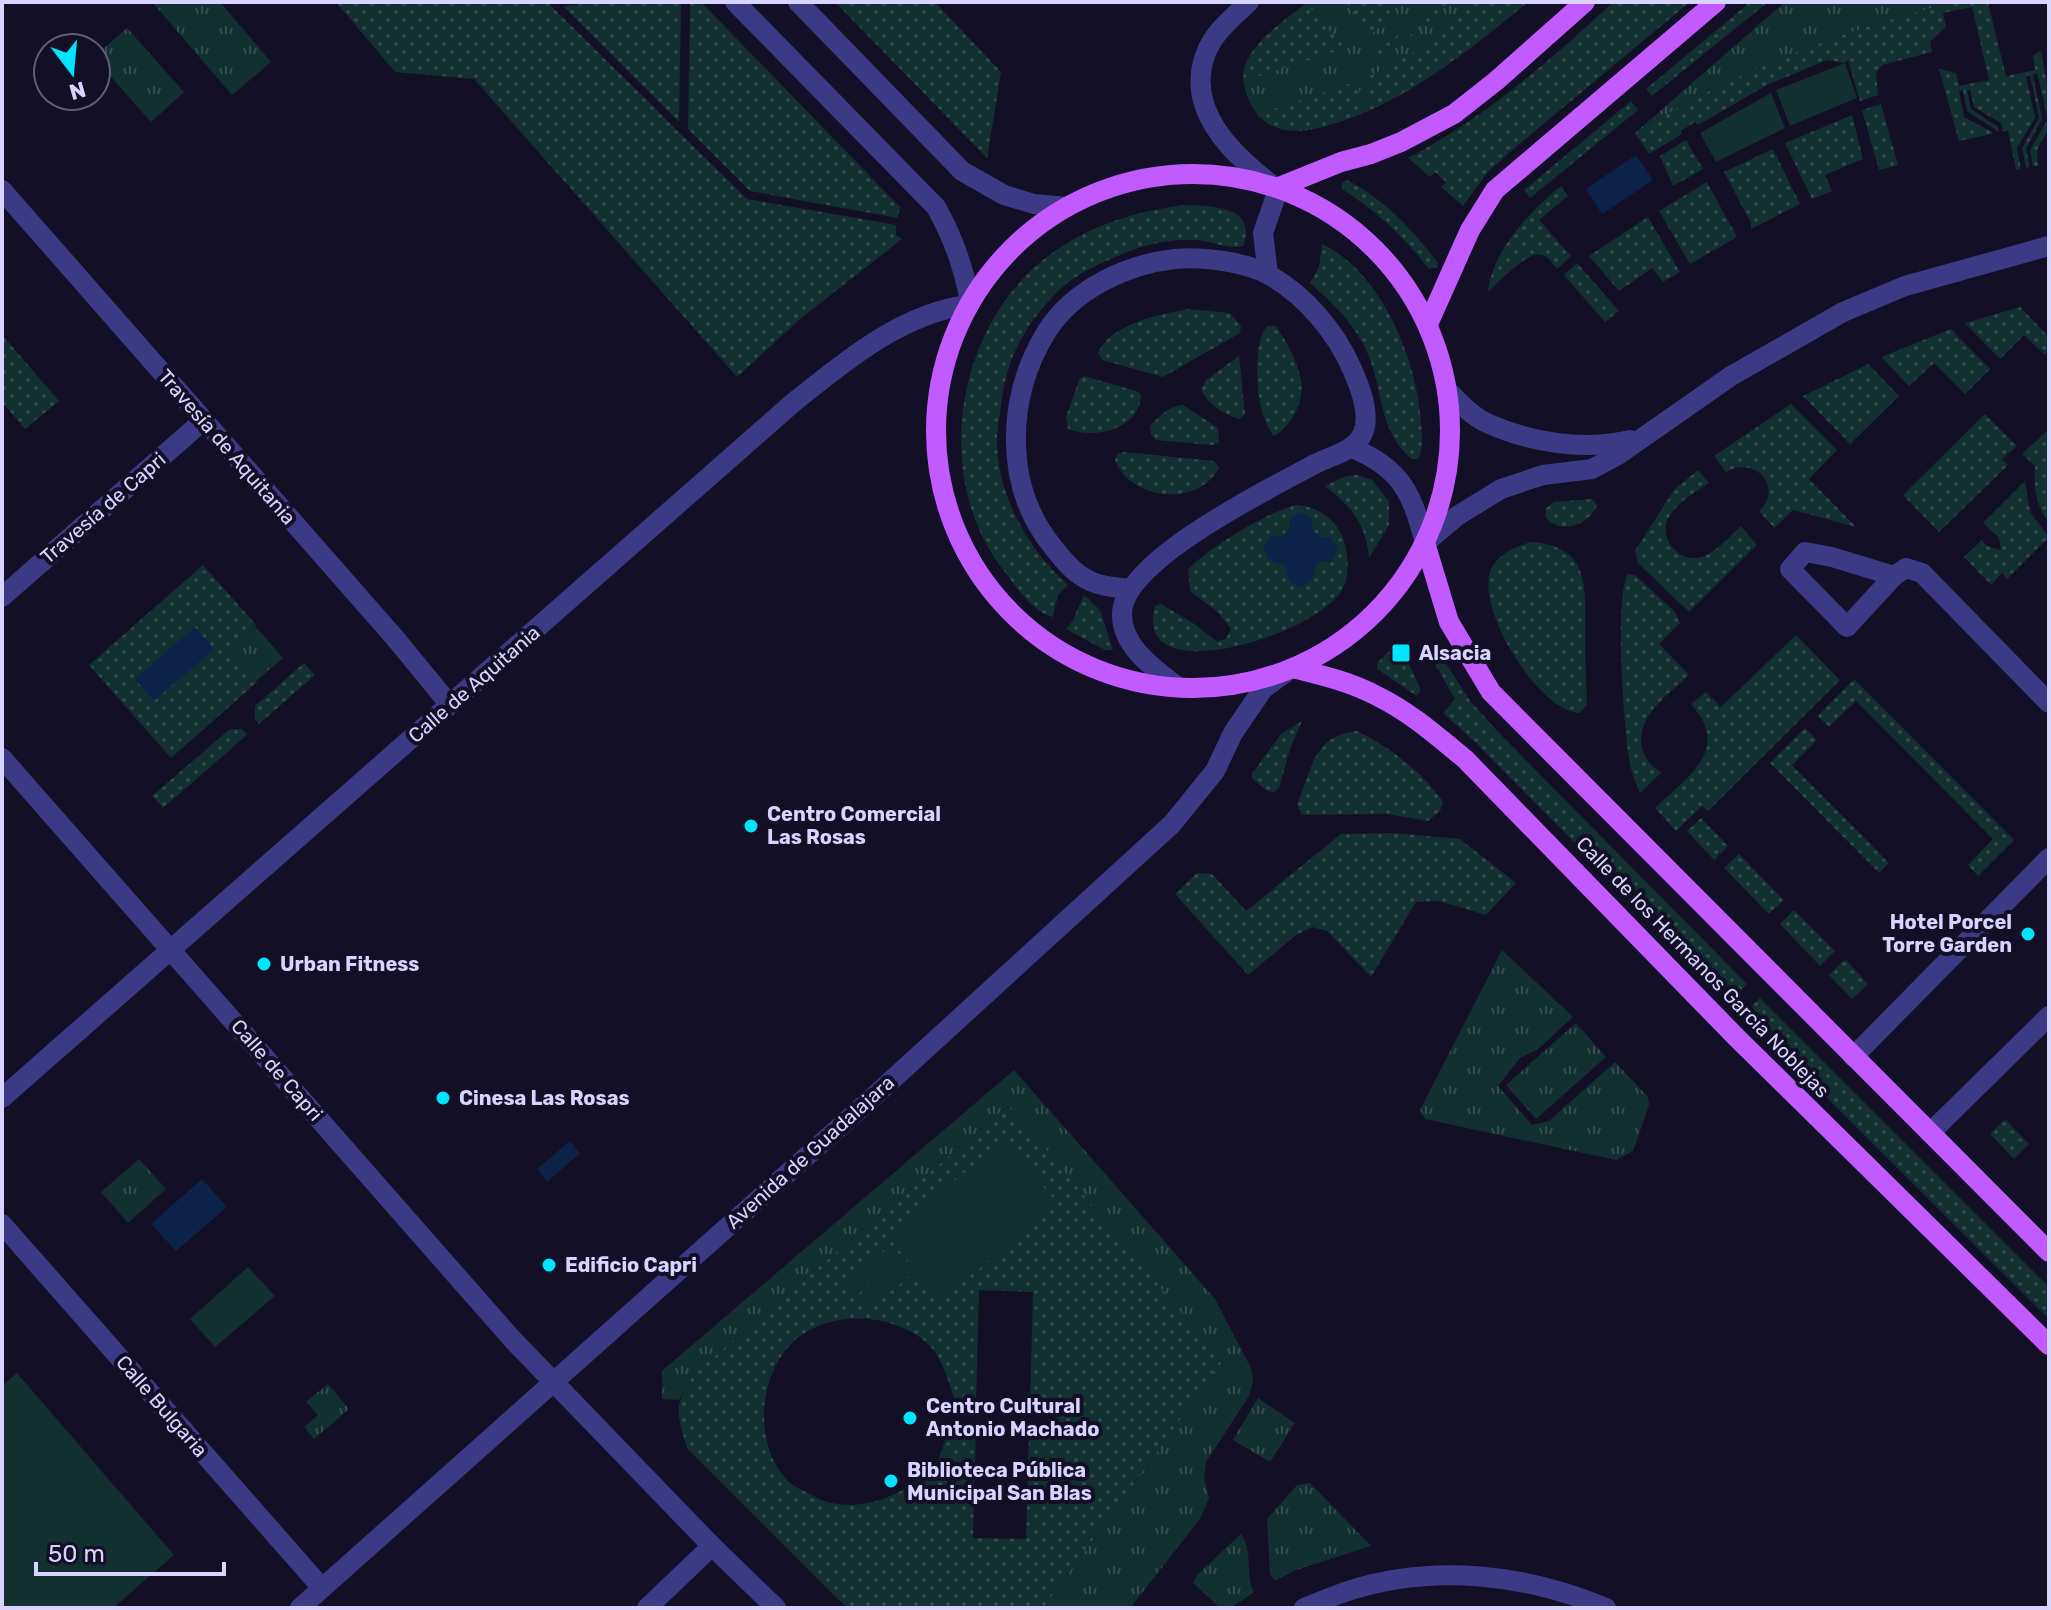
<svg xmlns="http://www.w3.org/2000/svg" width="2051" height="1610" viewBox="0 0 2051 1610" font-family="Rubik,sans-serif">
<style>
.grass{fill:url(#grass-tufts)}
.garden{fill:url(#garden-dots);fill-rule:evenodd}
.pitch{fill:#12302f}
.water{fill:#0c2248}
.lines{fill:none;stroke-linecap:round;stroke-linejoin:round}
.minor{stroke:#3d3a85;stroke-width:20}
.tertiary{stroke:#3d3a85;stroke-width:20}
.primary{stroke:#c25bff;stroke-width:20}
.poi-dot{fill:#00e5ff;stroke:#130f26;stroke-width:3}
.labels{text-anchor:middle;stroke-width:8;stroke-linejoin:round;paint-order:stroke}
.street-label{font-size:20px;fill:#d9d4ff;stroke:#130f26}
.poi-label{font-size:20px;font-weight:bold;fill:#d9d4ff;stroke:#130f26;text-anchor:start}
</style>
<defs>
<pattern id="grass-tufts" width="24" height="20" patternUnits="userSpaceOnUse" patternTransform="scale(2)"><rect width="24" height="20" fill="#12302f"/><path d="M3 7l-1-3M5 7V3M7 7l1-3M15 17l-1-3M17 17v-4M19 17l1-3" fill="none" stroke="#344d4e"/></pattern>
<pattern id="garden-dots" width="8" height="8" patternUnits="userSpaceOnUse" patternTransform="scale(2)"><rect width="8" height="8" fill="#12302f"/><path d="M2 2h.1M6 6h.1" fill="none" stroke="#344d4e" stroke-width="1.8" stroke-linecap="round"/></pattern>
</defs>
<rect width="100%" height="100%" fill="#130f26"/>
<g class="grass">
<polygon points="152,2 220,2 271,62 232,95"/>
<path d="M1308,2H1528C1469,50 1412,98 1339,122C1301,135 1264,139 1247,96C1243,84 1241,72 1247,61C1258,37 1288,19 1308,2Z"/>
<path d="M1785,2H1957C1841,30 1737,70 1635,133Z"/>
<polygon points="127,28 184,92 151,122 96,60 96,55"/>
<polygon points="255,626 283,658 256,681 228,650"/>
<polygon points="1502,950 1573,1017 1537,1050 1520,1058 1498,1086 1532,1125 1549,1121 1615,1062 1648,1097 1649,1105 1633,1151 1616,1160 1425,1119 1420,1110"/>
<polygon points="1576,1023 1606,1057 1536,1119 1506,1085"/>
<polygon points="1014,1070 1215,1299 1251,1368 1253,1381 1249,1396 1206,1462 1204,1478 1209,1498 1200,1519 1130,1608 1043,1608 1222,1362 1009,1105 696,1372 679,1400 662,1399 662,1371"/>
<polygon points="139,1159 166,1189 128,1223 101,1192"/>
<polygon points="328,1384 349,1409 314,1439 304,1427 318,1415 306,1402"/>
<polygon points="1258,1398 1295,1423 1270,1462 1233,1440"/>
<polygon points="1310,1483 1371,1546 1296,1570 1275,1581 1270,1574 1267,1519 1297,1485"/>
<path d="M1241,1534C1254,1551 1244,1574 1254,1592L1231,1608H1220L1193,1583L1197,1575Z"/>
</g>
<g class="garden">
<polygon points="336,2 547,2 747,199 896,225 896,235 902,239 800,319 737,377 474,79 395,72"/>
<polygon points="605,2 681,2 679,122 563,6"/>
<polygon points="690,2 701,2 900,207 898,218 750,191 688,129"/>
<polygon points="835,2 935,2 1001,72 987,158"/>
<polygon points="1346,2 1381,2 1393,16 1371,34"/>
<polygon points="1438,2 1451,2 1404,42 1374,60 1372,56"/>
<path d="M1473,2H1528C1477,43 1429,82 1370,110L1368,77L1412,53Z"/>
<path d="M1613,2H1690L1510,152L1487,173L1463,206L1441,187L1446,182L1435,172L1430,177L1408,158C1484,118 1550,61 1613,2Z"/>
<polygon points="1750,2 1768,2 1652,96 1646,89"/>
<path d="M1957,2H1991L1988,3L2006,76L2035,70L2033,56L2041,50C2045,74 2051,100 2049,125C2046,142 2034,140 2038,166H2033L2030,150L2048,119L2037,73L2033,75L2042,119L2026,149L2030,167L2026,168L2022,148L2039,118L2030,75L2026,76L2035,118L2017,148L2021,169L2016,170L2008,131H2003L2001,123L1974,107L1970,89L1967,90L1971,109L1998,127L1999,132L1967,111L1963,90L1959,91L1964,117L1992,132V134L1959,141L1939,69L1956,73L1959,86L1989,80L1972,7L1943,13L1946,27L1930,42L1932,52L1882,65L1876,73L1878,95L1860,101L1848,60L1845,63L1827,60L1767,85L1698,125L1695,122L1681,131L1682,134L1649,154L1635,133C1737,70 1841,30 1957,2Z"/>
<path d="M1306,3L1345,48L1244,81C1241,47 1283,23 1306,3Z"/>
<path d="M1358,81L1362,114C1328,126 1287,142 1257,115Z"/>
<polygon points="1631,101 1638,110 1530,198 1524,190"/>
<polygon points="1881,104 1898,165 1879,170 1862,110"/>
<polygon points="1852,115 1863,159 1825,175 1832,191 1812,199 1785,143"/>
<polygon points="1686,140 1703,169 1673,186 1660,156"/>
<polygon points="1773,149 1800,204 1751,229 1751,223 1724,172"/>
<path d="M1347,180C1385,200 1412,229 1438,263L1437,267L1429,269C1403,236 1376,211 1342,189V183Z"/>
<polygon points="1707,182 1737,237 1690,264 1659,211"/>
<path d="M1561,186L1568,196L1539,220L1571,256L1557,269C1553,264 1549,257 1542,255C1528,250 1499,282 1488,292C1492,251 1530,211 1561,186Z"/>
<path d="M1183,205C1210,206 1258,205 1243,246C1230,250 1211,241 1196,240C1174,239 1151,243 1130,251C1110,259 1088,268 1070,281C1059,289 1049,301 1040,311C1019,337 1006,366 1002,399C1000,415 996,431 997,447C1000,500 1029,550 1068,585L1058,595L1053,617C1032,613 1014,583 1001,567C931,473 957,325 1048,256C1089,225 1134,212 1183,205Z"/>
<polygon points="1648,217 1680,272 1663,282 1652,268 1619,291 1589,256"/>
<path d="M1322,244C1382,272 1417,361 1421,422C1422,434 1424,448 1418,459H1412C1381,434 1383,397 1371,362C1360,330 1336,305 1310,283L1319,267Z"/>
<polygon points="1577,263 1619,311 1605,322 1564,275"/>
<polygon points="2020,307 2046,334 2049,349 2045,355 2024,335 2000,359 1965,323"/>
<path d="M1188,309L1230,313L1241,326L1240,333L1163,377L1102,360L1098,353C1110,324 1160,314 1188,309Z"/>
<path d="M1267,326H1276C1286,341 1298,362 1301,380C1305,399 1292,427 1274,436C1256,417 1250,347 1267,326Z"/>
<polygon points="1951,329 1990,369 1965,394 1934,363 1909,386 1881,357"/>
<polygon points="2,335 59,401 25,429 2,402"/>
<path d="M1239,356L1245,414L1239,419C1222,413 1209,405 1201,390L1206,380Z"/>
<polygon points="1868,364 1899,396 1850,444 1803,396"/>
<path d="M1084,376L1136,391L1141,395C1140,429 1094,440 1068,429L1066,417L1080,378Z"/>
<path d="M1791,404L1837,450L1809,479L1856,527L1793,510L1774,528L1759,511C1784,488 1756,455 1726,472L1714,456Z"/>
<path d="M1183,405L1218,428L1219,443L1211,445L1156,440L1151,434L1150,426C1160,416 1168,406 1183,405Z"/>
<polygon points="1985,414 2017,446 2002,459 2008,465 1939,532 1903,495"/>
<path d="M2049,429V522C2035,506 2034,486 2035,466L2022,454Z"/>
<path d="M1124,452L1214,461L1219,468C1197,508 1130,500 1115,460L1118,454Z"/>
<path d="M1698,470L1709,483C1696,492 1679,501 1670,515C1656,536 1678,564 1702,557C1716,552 1730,536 1741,526L1757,545L1689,612L1638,563L1635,551L1674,490Z"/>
<path d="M1358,475L1372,480L1389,501V525L1369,558C1366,524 1352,507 1325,486L1346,476Z"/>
<polygon points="2025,481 2030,512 2049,537 2007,579 2002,573 1991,585 1964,557 1982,540 1987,546 2001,550 1999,538 1983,523"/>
<path d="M1592,499L1597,505C1590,525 1558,536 1545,516L1546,508L1554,502Z"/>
<path d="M1295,505C1316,506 1335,517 1343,538C1348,552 1350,572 1344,586C1326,633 1130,695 1155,606L1161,604L1196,625L1216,641L1226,639L1231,629L1219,613L1190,591L1188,570C1207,548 1267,513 1295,505Z"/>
<path d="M1532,542C1592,547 1585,589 1585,636C1585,659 1586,682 1587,705L1580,713C1540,713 1474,608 1491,569C1499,553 1516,546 1532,542Z"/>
<polygon points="203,565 256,625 228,650 257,682 171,758 89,665"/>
<path d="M1628,574L1635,575L1675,612L1680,623L1659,644L1689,675C1669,694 1635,717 1642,748C1645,759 1651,767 1662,772L1640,793C1636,784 1632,774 1630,764C1624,734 1614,596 1628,574Z"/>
<polygon points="1084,595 1100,610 1113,650 1105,650 1066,629 1072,622"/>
<path d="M1796,635L1840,680L1708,811L1702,806L1676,831L1655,808C1688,776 1732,750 1691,704L1706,692L1721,707Z"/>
<polygon points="1399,642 1421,690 1417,696 1377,669 1377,663"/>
<polygon points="1438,651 1471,702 1499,733 1747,984 1731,1001 1477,744 1443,713 1455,699 1431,657"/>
<polygon points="304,663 315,675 259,724 255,719 255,706"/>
<polygon points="1854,679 2014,840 1978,876 1968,865 1993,839 1856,701 1829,727 1818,716"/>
<polygon points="1302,721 1290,749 1279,788 1274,792 1267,791 1252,778 1252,774 1281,734"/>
<polygon points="1805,728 1817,740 1792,765 1889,863 1879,873 1770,763"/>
<polygon points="230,729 242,729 247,735 163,808 152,796"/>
<path d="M1357,731C1388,746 1424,773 1443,802L1440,811L1428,821L1387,814L1302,815L1297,805C1311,770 1314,735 1357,731Z"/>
<polygon points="1701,818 1728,846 1714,860 1687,831"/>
<polygon points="1394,833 1460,839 1516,883 1486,915 1439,901 1416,902 1371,977 1327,931 1312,927 1296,935 1248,975 1175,894 1197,873 1212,874 1246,911 1341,834"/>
<polygon points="1739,854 1784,900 1769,914 1724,868"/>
<polygon points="1794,910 1835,951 1820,966 1780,924"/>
<polygon points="1845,959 1868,984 1852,999 1829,975"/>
<polygon points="1760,998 2049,1287 2049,1319 1743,1014"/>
<path d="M1009,1105L1222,1362L1043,1608H847L687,1448C676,1410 673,1406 696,1372ZM979,1290L1033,1292L1030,1407L1056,1408L1054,1431H1029L1026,1539L973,1538L976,1427H949C945,1438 943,1452 937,1461C912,1496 850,1519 812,1495C804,1491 792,1486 786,1479C754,1443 758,1378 791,1344C825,1310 889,1311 926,1342C942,1356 949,1382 955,1402H976Z"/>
<polygon points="2005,1119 2029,1144 2014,1159 1990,1134"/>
</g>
<g class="pitch">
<polygon points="1845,63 1857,98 1790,126 1776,90"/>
<polygon points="1771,93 1785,128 1716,162 1700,133"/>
<polygon points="1004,1140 1058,1204 941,1300 887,1236"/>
<polygon points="888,1248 898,1260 858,1294 848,1282"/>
<polygon points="901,1262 911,1275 871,1308 860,1297"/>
<polygon points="248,1267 275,1296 215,1347 190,1319"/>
<polygon points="17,1373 174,1555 113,1608 2,1608 2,1386"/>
</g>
<g class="water">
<polygon points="1636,155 1653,180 1602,214 1586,189"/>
<path d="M1301,512L1311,517L1313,530L1320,537L1330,538L1338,549L1332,561L1320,562L1314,568L1313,579L1303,587L1291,583C1280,563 1295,569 1269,560L1263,547L1270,536H1282L1289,529L1290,518Z"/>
<polygon points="195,627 214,649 154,701 135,679"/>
<polygon points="570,1141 580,1153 547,1182 537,1169"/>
<polygon points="202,1179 227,1207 176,1251 151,1224"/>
</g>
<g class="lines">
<g class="minor">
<path d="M735,2L936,207C953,237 964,268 970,302"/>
<polyline points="798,2 962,171 1004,195 1034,204 1067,207"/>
<path d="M1249,2C1233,17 1214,32 1206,53C1184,109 1232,154 1272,185"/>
<polyline points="2,190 395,638 450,705"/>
<polyline points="1268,274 1263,233 1279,187"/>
<path d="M1448,391C1460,403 1472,416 1487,423C1531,443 1584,451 1630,440"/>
<path d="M1352,448C1401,468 1412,493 1425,543L1457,516L1501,489L1543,475L1592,469L1618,455L1731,376L1843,312L1905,286L2049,246"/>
<polyline points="1894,576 1832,557 1805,552 1790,569 1847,627 1894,576 1906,568 1922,573 2049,703"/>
<path d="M1129,589C1114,587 1096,586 1083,577C1071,570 1061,557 1053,547C1003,486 1006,397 1047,331C1074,289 1127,264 1175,259C1201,256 1247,262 1269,275C1305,295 1336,332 1352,369C1360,387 1371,414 1363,433C1355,452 1329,456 1313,465C1269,489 1124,560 1122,613C1121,647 1155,669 1178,687"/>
<polyline points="2,597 204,420"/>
<polyline points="2,758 512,1339 712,1546 776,1608"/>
<polyline points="1853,1057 2049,858"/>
<polyline points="1930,1133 2049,1016"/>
<polyline points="2,1224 322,1588"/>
<polyline points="647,1608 712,1546"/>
</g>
<g class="tertiary">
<path d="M2,1098L794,402C844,362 902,313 968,305"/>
<polyline points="300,1608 871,1099 1172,824 1215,771 1233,733 1263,689 1289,670"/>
<path d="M1304,1608C1320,1602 1335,1595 1351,1590C1435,1564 1526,1574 1606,1608"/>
</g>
<g class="primary">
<circle cx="1193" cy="431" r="257"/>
<polyline points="1279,187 1341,162 1371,154 1401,142 1454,114 1496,81 1585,2"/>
<polyline points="1429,322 1470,230 1495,190 1716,2"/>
<polyline points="1425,543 1449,622 1491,692 2049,1252"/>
<path d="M1293,668C1321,675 1351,682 1377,696C1410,712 1437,736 1465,759L1737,1038L2049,1345"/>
</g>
</g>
<g class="poi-dot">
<rect x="1391" y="643" width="20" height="20" rx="4"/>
<circle cx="751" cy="826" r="8"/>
<circle cx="2028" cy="934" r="8"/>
<circle cx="264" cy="964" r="8"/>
<circle cx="443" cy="1098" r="8"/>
<circle cx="549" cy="1265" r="8"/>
<circle cx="910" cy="1418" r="8"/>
<circle cx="891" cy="1481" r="8"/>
</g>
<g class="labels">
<g class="street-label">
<text transform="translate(227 447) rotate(49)" y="7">Travesía de Aquitania</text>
<text transform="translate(103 508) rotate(-41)" y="7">Travesía de Capri</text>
<text transform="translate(474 684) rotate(-41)" y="7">Calle de Aquitania</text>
<text transform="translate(1703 967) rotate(46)" y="7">Calle de los Hermanos García Noblejas</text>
<text transform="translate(277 1070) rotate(49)" y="7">Calle de Capri</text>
<text transform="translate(810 1152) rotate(-42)" y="7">Avenida de Guadalajara</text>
<text transform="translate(162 1406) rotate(49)" y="7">Calle Bulgaria</text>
</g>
<g class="poi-label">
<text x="1419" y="660">Alsacia</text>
<text x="767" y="821">Centro Comercial<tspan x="767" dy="23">Las Rosas</tspan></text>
<text x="2012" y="929" text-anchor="end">Hotel Porcel<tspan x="2012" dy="23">Torre Garden</tspan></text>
<text x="280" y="971">Urban Fitness</text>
<text x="459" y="1105">Cinesa Las Rosas</text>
<text x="565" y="1272">Edificio Capri</text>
<text x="926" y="1413">Centro Cultural<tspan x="926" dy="23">Antonio Machado</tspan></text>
<text x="907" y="1477">Biblioteca Pública<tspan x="907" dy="23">Municipal San Blas</tspan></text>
</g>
</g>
<rect width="2051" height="1610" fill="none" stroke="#d9d4ff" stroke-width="8"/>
<g transform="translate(72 72) rotate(164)"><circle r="38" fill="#130f26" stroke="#625e7d" stroke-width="2"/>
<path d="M0-6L14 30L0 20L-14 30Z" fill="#00e5ff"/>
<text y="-12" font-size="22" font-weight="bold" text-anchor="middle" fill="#d9d4ff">N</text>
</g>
<path d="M36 1562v12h188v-12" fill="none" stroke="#d9d4ff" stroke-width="4"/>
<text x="48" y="1562" font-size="24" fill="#d9d4ff" stroke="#130f26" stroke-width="6" paint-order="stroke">50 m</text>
</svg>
